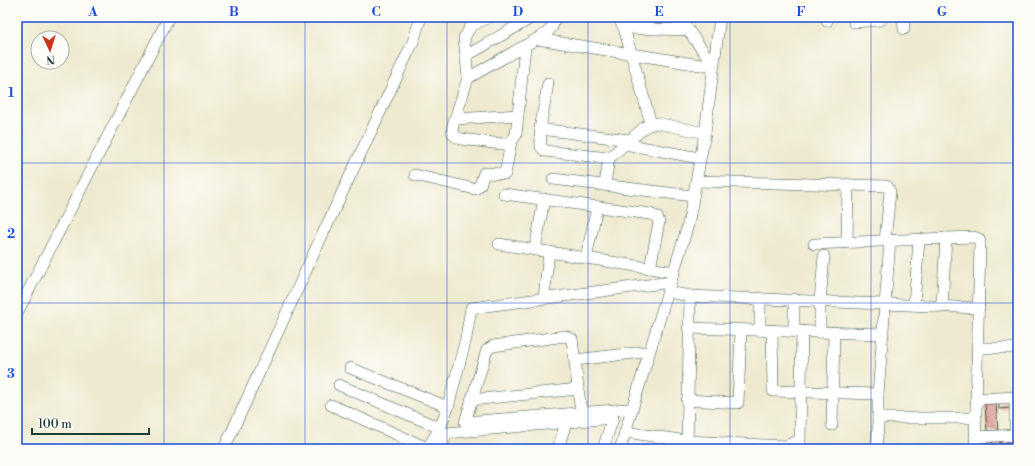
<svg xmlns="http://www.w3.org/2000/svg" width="1035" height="466" viewBox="0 0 1035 466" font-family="'Libre Bodoni',serif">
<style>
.building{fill:#dca59e}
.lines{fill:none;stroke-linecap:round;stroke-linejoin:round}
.minor-casing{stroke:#3e574b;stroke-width:12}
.minor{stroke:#fff;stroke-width:11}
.grid{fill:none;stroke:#1d4ed8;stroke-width:1;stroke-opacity:0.55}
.neatline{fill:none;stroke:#1d4ed8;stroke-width:1.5}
.grid-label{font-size:13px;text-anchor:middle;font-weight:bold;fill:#1d4ed8}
</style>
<rect width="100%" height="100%" fill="#fdfcf7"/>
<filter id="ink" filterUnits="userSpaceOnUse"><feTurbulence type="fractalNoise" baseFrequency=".025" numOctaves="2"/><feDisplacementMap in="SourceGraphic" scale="8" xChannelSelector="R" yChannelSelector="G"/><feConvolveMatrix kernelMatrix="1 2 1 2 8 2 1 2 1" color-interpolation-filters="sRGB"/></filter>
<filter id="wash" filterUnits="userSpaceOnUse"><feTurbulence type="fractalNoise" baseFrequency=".012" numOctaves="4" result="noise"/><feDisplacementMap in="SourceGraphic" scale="16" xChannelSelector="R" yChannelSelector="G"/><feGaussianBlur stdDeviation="0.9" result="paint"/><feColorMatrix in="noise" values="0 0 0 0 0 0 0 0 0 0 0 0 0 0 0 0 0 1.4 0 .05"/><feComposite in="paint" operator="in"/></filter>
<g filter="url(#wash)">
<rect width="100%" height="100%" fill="#eeead0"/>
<g id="blocks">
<g class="building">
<polygon points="999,402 1009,402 1010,408 999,409"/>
<polygon points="985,404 996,404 998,431 987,431"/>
<polygon points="999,438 1000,449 986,449 986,439 992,439 992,443 993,439"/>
<polygon points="1007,438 1007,449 1001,449 1001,439"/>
<polygon points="1008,438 1014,438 1015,448 1008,448"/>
</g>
</g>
</g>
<g filter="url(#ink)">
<use href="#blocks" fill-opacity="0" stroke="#3e574b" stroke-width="1"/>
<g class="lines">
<g class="minor-casing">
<g id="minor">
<polyline points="489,17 471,26 464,38 468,78 453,125 452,132 455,136 461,139 502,144 511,142 516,135 525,46"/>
<polyline points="618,17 624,28 651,124"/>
<polyline points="679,17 708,58"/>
<polyline points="854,17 854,22 881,20 881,17"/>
<polyline points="903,17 904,29"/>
<polyline points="827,21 827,17"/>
<polyline points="624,28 688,30"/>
<polyline points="636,28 654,17"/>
<polyline points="537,39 707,66"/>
<polyline points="466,56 533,17"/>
<polyline points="468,78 547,33 552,27 555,17"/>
<polyline points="548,84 540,129 541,147 545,151 609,158"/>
<polyline points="455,119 518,115"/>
<polyline points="540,129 629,140"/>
<polyline points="625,144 694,157"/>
<polyline points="415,175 475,189 480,185 484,173 505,174 511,142"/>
<polyline points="553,179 693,196"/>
<polyline points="696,181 887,186 890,192 885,241"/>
<polyline points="605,184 609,158 646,126 657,123 705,133"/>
<polyline points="504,194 650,214 657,217 659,222 650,268"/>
<polyline points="847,243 848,184"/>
<polyline points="499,244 674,272"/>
<polyline points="814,244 946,238 974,237 979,239 980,243 975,449"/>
<polyline points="535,250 544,199"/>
<polyline points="586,258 597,207"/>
<polyline points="668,292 690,296"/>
<polyline points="544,297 549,252"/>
<polyline points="794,299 794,331"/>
<polyline points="914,305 919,240"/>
<polyline points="942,306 946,238"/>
<polyline points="17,313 169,17"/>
<polyline points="688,328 883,334"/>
<polyline points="760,330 760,298"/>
<polyline points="772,330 773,391 878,394"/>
<polyline points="820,332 820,301 824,256"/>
<polyline points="978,348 1018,348"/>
<polyline points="575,360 643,352"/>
<polyline points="350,368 448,407"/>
<polyline points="339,385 440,428"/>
<polyline points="1015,397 1015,435"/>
<polyline points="976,399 1018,397"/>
<polyline points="471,400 578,389"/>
<polyline points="687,400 738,403 741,330"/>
<polyline points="331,405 427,448"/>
<polyline points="581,412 572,339 565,336 493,346 487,350 465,422 627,409"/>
<polyline points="878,418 976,418"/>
<polyline points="832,425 834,332"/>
<polyline points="625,432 687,441 785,446 800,440 802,331"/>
<polyline points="975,437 1018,435"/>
<polyline points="224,449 319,242 413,42 421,17"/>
<polyline points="427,449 440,428 448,407 466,338 471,308 671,282"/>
<polyline points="441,449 447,433 613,418 603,449"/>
<polyline points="558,449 566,422"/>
<polyline points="620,449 688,225 705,133 720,17"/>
<polyline points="687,449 690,296 979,308"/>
<polyline points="876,449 878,428 878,394 890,241"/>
</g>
</g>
<use href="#minor" class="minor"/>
</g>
</g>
<path class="grid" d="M164,17V449M305,17V449M447,17V449M588,17V449M730,17V449M871,17V449M17,163H1018M17,303H1018"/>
<rect width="1035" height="466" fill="none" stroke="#fdfcf7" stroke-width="44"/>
<g transform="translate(50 50) rotate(176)"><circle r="19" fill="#fdfcf7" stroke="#a4b0a9"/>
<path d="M0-3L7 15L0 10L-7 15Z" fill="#c8321e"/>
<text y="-6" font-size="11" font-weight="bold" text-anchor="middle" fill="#1f3d34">N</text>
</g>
<path d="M32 428v6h117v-6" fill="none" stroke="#1f3d34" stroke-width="2"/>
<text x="38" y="428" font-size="12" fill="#1f3d34" stroke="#fdfcf7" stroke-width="3" paint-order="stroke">100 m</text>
<rect x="22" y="22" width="991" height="422" class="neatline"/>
<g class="grid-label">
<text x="93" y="16">A</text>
<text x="234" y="16">B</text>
<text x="376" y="16">C</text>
<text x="518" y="16">D</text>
<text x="659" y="16">E</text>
<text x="801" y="16">F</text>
<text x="942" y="16">G</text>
<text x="11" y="97">1</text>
<text x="11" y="238">2</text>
<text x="11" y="378">3</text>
</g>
</svg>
